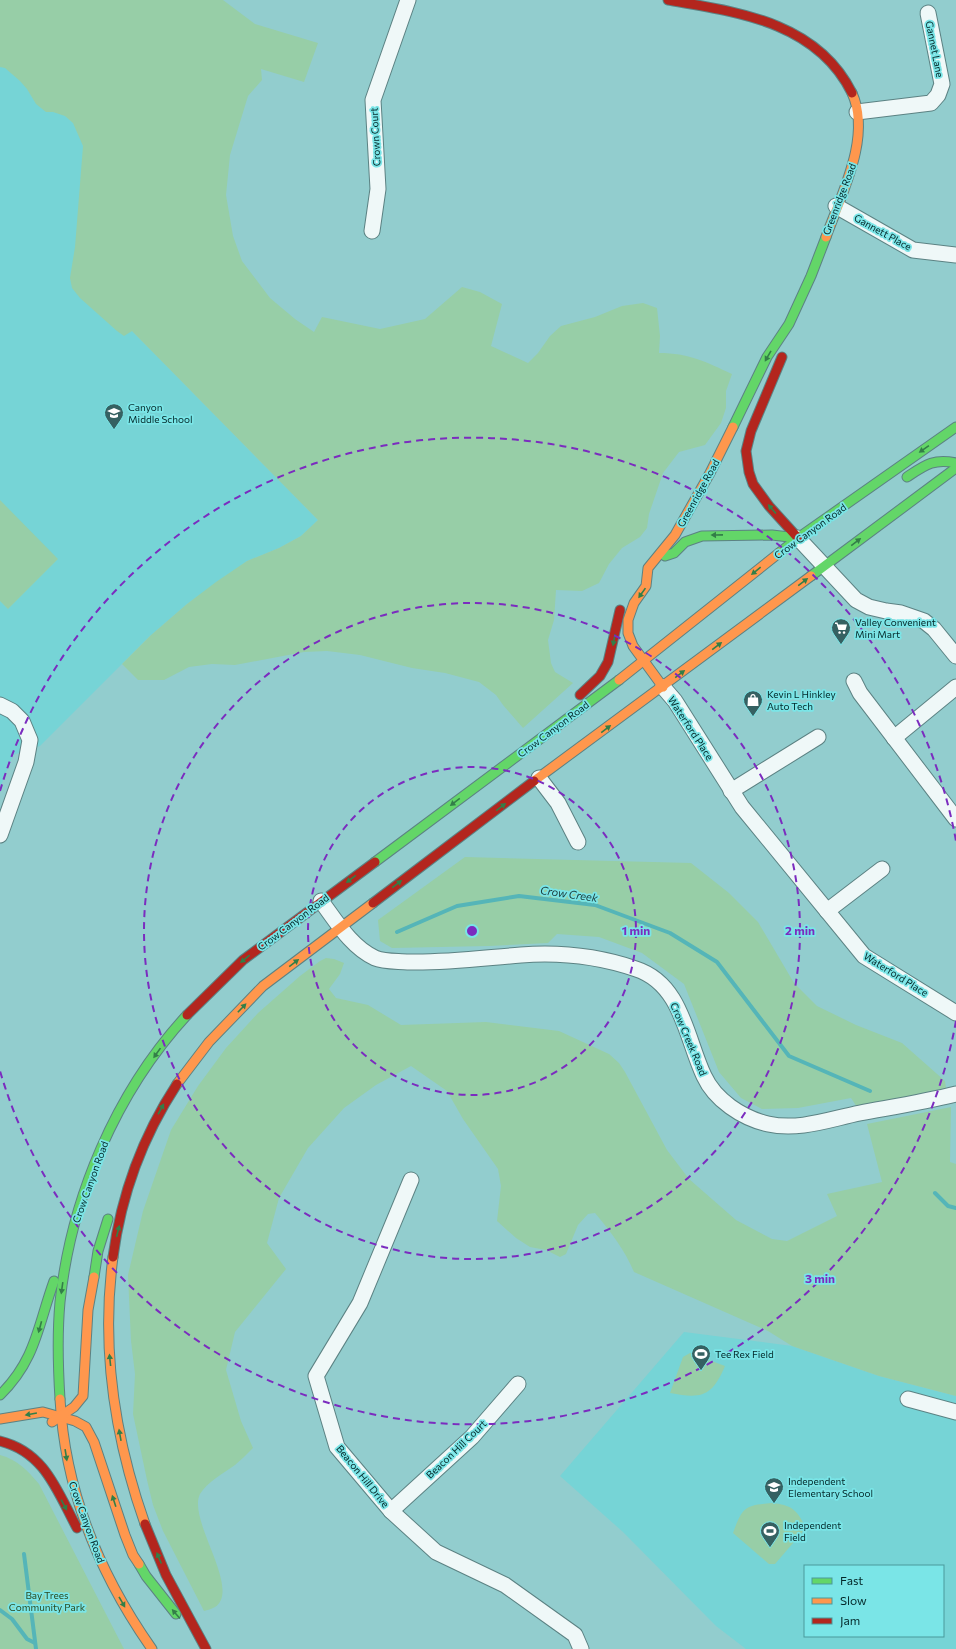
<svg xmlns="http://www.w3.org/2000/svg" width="956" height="1649" viewBox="0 0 956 1649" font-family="Commissioner,sans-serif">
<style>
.built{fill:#76d4d6;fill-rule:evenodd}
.green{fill:#97cea7}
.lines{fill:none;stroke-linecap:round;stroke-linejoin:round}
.stream{stroke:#55b5b8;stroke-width:4}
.street-casing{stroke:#5c8283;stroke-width:17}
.fast-casing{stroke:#5c8283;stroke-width:11}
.slow-casing{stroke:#5c8283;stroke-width:11}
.jam-casing{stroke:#5c8283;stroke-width:11}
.street{stroke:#eff8f8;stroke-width:15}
.fast{stroke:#63d668;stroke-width:9}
.slow{stroke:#ff974d;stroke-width:9}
.jam{stroke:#b3261e;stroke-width:9}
.oneway{fill:#337e48}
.ring{fill:none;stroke:#7b2cbf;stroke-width:2;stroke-dasharray:7 5}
.labels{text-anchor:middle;stroke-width:3.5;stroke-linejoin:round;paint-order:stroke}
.street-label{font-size:10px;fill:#032728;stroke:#7ae5e7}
.poi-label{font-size:10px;fill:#032728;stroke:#7ae5e7;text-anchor:start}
.park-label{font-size:10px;fill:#2c4a1f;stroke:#7ae5e7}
.water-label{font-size:11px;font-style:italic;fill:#1e4040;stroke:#7ae5e7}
.centre{fill:#7b2cbf;stroke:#7ae5e7;stroke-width:2}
.ring-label{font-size:12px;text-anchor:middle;font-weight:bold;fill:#7b2cbf;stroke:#7ae5e7;stroke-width:3.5;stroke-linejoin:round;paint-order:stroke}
</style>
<rect width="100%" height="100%" fill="#92cdce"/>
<g class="built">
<polygon points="0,58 79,128 92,159 84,282 318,520 301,536 279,548 247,561 187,604 150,636 40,746 13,755 0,788"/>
<path d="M684,1332L792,1346L879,1376L956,1396V1649H746L716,1626L623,1532L560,1476ZM805,1566H943V1636H805Z"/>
</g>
<g class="green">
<path d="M0,0H223L255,24L318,43L304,82L261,69L262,80L248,96L230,155L226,195L233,236L242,261L270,298L295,319L314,332L322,317L380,329L425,319L462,287L480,292L502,304L491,346L528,363L538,353L550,336L561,326L595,317L622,306L643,303L657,308L660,336L659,353C689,353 706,362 732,374L726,391V408L721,423L705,445L679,452L663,473L649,514L647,528L640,537L622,548L609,564L599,583L582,591L556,590L554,620L548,640L551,663L555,672L573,683L523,728L503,705L496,695L479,682L445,673L412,668L360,655L327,651L304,652L235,665L212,664L189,667L164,680H138L122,664L150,636L187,604L216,582L247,561L279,548L301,536L318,520L132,331L124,336L117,331L80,298L72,288L70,278L75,247L83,146L73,123L65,116L53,112H46L36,104L27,89L20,81L5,68L0,67Z"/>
<polygon points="0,500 58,559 8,609 0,601"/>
<polygon points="465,857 691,863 729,893 758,922 794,983 817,1006 856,1025 902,1043 945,1081 946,1088 857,1107 851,1098 798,1108 762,1109 741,1098 719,1072 684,984 642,953 599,937 557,934 548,943 489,946 392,948 380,941 378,920"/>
<path d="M326,958L334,959L344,963L340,974L329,989L336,998L368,1005L401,1025L486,1022L559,1031L609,1054L619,1063L625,1072L667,1150L689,1179L736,1220L772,1239L787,1241L837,1216L827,1194L882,1182L867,1124L951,1107L950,1162L956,1164V1396L879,1376L792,1346L768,1331L634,1272C625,1250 610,1231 595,1213L588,1214L578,1225L566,1254L560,1257L546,1250L530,1247L516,1238L497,1221L501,1186L498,1169L463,1119L447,1091L411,1066L376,1085L344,1108L308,1148L279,1198L267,1243L286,1269L235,1332L226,1370L241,1421L253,1448C247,1454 241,1460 235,1465C224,1473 207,1482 200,1494C187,1520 242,1589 215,1607C212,1609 207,1610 204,1611L163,1531L153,1505L147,1480L133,1414L135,1374L131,1341L128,1275L143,1211L171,1130L198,1086L226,1048L258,1013L300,976L320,961Z"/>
<path d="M690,1353L725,1366C712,1397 701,1399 670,1393L683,1357Z"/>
<path d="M0,1455C18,1460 27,1470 39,1484L124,1649H0Z"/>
<path d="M772,1503C792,1505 797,1510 806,1528L775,1564H769L733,1533C742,1508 744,1505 772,1503Z"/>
</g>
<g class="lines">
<g class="stream">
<polyline points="397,932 457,906 519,896 595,905 670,933 717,962 789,1056 870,1091"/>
<polyline points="935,1193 948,1206 956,1208"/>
<polyline points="24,1554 36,1649"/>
<polyline points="0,1610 12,1619 27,1639 35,1643"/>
</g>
<g class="street-casing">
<g id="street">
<polyline points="857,112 931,103 938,95 942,84 928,13"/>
<polyline points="836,206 913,250 956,255"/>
<polyline points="372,231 378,189 373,100 408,0"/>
<polyline points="798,538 856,600 869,607 886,611 901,613 924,621 934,629 956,656"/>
<polyline points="854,681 860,693 956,819"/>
<polyline points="663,687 675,701 742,807 864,956 956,1013"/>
<polyline points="0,705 12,711 22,721 30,740 26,762 0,835"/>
<polyline points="894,738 956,687"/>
<polyline points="539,778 558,803 578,842"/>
<polyline points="731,791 818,737"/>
<path d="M321,901C336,921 351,947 375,958C384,962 398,961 408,962C446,963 483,958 521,955C560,952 598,956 636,969C682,984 686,1038 704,1076C715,1100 742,1118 768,1124C799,1131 830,1119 860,1113C892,1107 924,1102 956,1094"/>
<polyline points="827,911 882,869"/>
<polyline points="411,1180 360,1303 316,1376 337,1447 391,1511 436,1552 505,1585 575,1635 581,1649"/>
<polyline points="908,1399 956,1412"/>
<polyline points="391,1511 472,1437 518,1384"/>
</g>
</g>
<g class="fast-casing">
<g id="fast">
<polyline points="733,427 767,357 789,324 811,276 826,237"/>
<path d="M907,477C925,465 934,458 956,463"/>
<polyline points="779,553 798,538 956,427"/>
<polyline points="665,556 674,553 685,542 702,536 772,535 798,538"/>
<polyline points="811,576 956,468"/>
<polyline points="375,862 619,680"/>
<polyline points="94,1277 98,1251 108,1219"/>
<path d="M0,1395C36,1360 38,1325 54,1281"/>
<path d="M60,1399C58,1367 57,1335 60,1302C71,1198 116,1092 187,1015"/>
<polyline points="139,1564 146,1576 176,1614"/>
</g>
</g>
<g class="slow-casing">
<g id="slow">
<path d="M826,237C841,195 872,137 852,93"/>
<polyline points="619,680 779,553"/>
<polyline points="663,687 633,646 628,633 628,620 634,603 646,586 648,568 675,535 710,473 733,427"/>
<polyline points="534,781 811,576"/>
<polyline points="177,1084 209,1042 263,986 373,903"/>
<path d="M113,1257C101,1347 115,1439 145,1524"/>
<path d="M60,1399C65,1491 100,1575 152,1649"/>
<polyline points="0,1419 43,1412 75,1421 86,1427 94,1442 125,1535 133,1555 139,1564"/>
<polyline points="52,1422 74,1407 83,1396 88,1310 94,1277"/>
</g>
</g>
<g class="jam-casing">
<g id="jam">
<path d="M668,0C738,12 817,22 852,93"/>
<polyline points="782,357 751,431 746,451 749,472 753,484 769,506 798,538"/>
<polyline points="580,695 600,676 608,662 620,610"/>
<polyline points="373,903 534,781"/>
<polyline points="187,1015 243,960 375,862"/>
<path d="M113,1257C121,1196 143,1136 177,1084"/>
<path d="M0,1441C45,1452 57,1491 77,1528"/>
<polyline points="145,1524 166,1575 206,1649"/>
</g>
</g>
<use href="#street" class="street"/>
<use href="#fast" class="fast"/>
<use href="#slow" class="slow"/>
<use href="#jam" class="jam"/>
</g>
<defs><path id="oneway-solid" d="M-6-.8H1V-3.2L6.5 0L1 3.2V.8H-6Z"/></defs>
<g class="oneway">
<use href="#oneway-solid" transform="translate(768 356) rotate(120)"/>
<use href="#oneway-solid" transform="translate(924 449) rotate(145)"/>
<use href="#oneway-solid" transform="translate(772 509) rotate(-131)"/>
<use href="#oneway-solid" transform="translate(717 535) rotate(179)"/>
<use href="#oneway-solid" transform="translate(856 542) rotate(-37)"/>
<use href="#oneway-solid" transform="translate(756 571) rotate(141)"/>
<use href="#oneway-solid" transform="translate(803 582) rotate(-37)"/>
<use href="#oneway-solid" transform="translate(642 593) rotate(125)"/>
<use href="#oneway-solid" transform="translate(614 640) rotate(101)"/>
<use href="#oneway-solid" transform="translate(717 646) rotate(-37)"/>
<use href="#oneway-solid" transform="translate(680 674) rotate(-37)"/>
<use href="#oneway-solid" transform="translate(606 729) rotate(-37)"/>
<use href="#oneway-solid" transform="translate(455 802) rotate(143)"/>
<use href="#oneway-solid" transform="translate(501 807) rotate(-37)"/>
<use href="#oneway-solid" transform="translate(351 879) rotate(143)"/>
<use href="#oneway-solid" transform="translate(397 884) rotate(-37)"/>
<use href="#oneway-solid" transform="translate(245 959) rotate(141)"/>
<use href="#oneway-solid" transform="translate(294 963) rotate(-37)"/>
<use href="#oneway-solid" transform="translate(242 1008) rotate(-46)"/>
<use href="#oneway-solid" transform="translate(157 1053) rotate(125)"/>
<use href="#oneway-solid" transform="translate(161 1109) rotate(-61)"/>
<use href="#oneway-solid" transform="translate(118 1231) rotate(-76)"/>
<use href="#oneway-solid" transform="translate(62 1288) rotate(98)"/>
<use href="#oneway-solid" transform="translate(40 1327) rotate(105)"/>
<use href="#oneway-solid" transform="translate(110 1360) rotate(-96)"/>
<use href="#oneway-solid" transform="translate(31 1414) rotate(170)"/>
<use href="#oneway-solid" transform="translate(120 1435) rotate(-100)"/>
<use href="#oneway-solid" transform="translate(66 1455) rotate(81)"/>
<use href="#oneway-solid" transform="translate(114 1501) rotate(-108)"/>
<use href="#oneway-solid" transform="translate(64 1505) rotate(62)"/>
<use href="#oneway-solid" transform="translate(159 1558) rotate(-113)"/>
<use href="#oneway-solid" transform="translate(122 1602) rotate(60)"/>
<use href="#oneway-solid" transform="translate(176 1614) rotate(-131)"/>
</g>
<g class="ring">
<circle cx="472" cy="931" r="164"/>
<circle cx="472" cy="931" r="328"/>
<path d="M956 1021A492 492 0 0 1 0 1071M0 791A492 492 0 0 1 956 841"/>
</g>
<defs>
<g id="school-pin" transform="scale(1)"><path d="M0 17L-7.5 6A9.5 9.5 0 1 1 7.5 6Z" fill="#356162" stroke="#7ae5e7"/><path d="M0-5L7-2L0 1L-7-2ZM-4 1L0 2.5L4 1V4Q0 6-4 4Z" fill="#fff"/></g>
<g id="supermarket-pin" transform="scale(1)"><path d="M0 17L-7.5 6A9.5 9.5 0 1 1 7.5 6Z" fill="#356162" stroke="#7ae5e7"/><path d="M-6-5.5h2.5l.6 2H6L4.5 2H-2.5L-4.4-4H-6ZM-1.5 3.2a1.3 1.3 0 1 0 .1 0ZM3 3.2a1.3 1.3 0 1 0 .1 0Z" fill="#fff"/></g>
<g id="shop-pin" transform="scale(1)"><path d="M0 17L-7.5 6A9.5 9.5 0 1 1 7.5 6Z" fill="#356162" stroke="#7ae5e7"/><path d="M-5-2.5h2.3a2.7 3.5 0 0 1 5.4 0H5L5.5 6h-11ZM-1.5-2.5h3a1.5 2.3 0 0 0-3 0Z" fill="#fff"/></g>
<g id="stadium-pin" transform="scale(1)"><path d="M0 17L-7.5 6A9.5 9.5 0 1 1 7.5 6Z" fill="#356162" stroke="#7ae5e7"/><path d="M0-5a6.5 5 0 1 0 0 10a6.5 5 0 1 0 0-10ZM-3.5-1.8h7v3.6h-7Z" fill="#fff"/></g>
</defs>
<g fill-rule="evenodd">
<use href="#school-pin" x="114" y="413"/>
<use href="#supermarket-pin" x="841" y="628"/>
<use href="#shop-pin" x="753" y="700"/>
<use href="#stadium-pin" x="701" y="1354"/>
<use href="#school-pin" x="774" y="1487"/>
<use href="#stadium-pin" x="770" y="1531"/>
</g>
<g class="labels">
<g class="street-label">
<text transform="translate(935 49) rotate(79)" y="4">Gannet Lane</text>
<text transform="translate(375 137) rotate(-93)" y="4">Crown Court</text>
<text transform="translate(839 199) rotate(-69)" y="4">Greenridge Road</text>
<text transform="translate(883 232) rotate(29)" y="4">Gannett Place</text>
<text transform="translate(698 493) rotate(-61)" y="4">Greenridge Road</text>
<text transform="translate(810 531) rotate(-36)" y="4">Crow Canyon Road</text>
<text transform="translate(691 728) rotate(57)" y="4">Waterford Place</text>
<text transform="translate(553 729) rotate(-37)" y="4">Crow Canyon Road</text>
<text transform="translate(293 922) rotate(-37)" y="4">Crow Canyon Road</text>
<text transform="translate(896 974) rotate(32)" y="4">Waterford Place</text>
<text transform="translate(689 1039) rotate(67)" y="4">Crow Creek Road</text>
<text transform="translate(90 1182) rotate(-70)" y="4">Crow Canyon Road</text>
<text transform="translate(456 1449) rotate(-44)" y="4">Beacon Hill Court</text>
<text transform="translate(363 1476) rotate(51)" y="4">Beacon Hill Drive</text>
<text transform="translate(87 1522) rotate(70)" y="4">Crow Canyon Road</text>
</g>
<g class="poi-label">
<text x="128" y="411">Canyon<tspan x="128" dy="12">Middle School</tspan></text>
<text x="855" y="626">Valley Convenient<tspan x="855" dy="12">Mini Mart</tspan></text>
<text x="767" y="698">Kevin L Hinkley<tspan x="767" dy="12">Auto Tech</tspan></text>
<text x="715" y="1358">Tee Rex Field</text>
<text x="788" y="1485">Independent<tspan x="788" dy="12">Elementary School</tspan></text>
<text x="784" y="1529">Independent<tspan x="784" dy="12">Field</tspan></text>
</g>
<g class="park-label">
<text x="47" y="1599">Bay Trees<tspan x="47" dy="12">Community Park</tspan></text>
</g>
<g class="water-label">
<text transform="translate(569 894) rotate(8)" y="4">Crow Creek</text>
</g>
</g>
<circle cx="472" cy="931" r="6" class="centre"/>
<g class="ring-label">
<text x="636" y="935">1 min</text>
<text x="800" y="935">2 min</text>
<text x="820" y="1283">3 min</text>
</g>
<rect x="804" y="1565" width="140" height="72" fill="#7ae5e7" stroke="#4a999b"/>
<rect x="812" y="1578" width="20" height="6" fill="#63d668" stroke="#4a999b"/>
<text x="840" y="1585" font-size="12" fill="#032728">Fast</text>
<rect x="812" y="1598" width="20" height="6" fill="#ff974d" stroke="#4a999b"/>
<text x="840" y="1605" font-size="12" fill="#032728">Slow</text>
<rect x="812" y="1618" width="20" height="6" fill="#b3261e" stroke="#4a999b"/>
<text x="840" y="1625" font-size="12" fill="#032728">Jam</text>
</svg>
